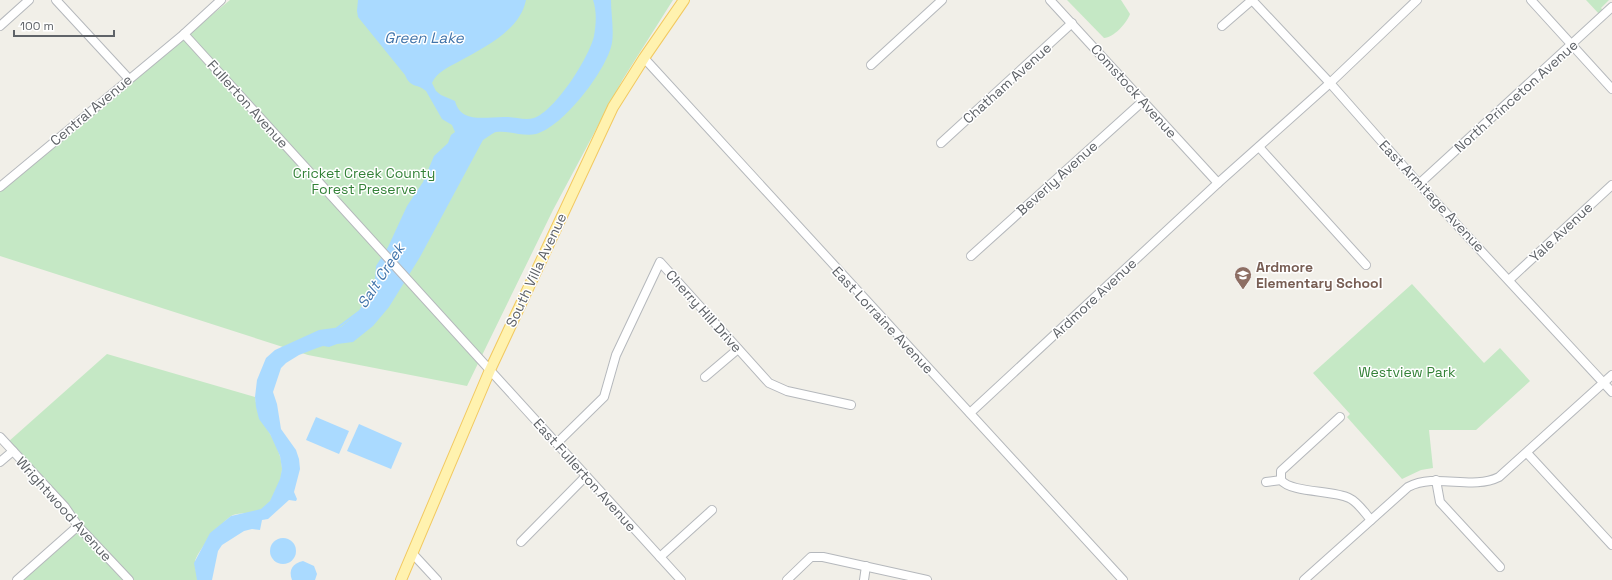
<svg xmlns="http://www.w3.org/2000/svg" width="1612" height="580" viewBox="0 0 1612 580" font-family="'Space Grotesk',sans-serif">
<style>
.green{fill:#c5e8c5}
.water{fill:#aadaff}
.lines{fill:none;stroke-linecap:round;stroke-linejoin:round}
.stream{stroke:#aadaff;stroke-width:2}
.minor-casing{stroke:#b5b8bc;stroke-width:10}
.major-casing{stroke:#f2c960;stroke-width:12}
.minor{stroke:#fff;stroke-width:8}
.major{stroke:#fff2af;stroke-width:10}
.labels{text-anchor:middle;stroke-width:3;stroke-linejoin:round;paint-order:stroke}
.street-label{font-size:14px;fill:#5f6368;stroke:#fff}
.park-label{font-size:14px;fill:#348238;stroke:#fff}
.education-label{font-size:14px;font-weight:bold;fill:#785e54;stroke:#fff;text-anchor:start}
.water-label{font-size:15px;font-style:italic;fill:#4174aa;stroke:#fff}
</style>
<rect width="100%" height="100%" fill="#f1efe8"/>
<g class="green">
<polygon points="230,0 673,0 623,79 553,210 467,386 308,355 0,256 0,190"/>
<path d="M1067,0H1121L1130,14C1127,23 1113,38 1104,38Z"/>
<polygon points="1586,0 1609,0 1601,8 1604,11 1600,15"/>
<polygon points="1412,284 1484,363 1500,348 1530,381 1476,430 1429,430 1433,468 1421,470 1402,479 1347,417 1350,414 1313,373"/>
<path d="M107,354L255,397C258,422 281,442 282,468C282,482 273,504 260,510C251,514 242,512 233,515C224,519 196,552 195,562C194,568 198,574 197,580H21L77,529L8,442Z"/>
</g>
<g class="water">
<path d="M358,0H526C520,31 483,48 458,62C448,67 436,73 432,83L436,91L441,95L455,101C461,125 488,116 507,117C516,117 525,121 534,118C555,111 589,58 594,36C596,25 597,11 593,0H611C611,13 614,30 612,43C607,70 563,127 536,134C523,137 509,130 496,132C492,133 487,138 483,140L420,257L389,307L373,326L353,342L337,344L329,347L323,346L317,348L299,355L286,363L281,368L273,392L277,404L281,429L296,450L299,459L300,469L294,492L297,499L296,501L289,500L268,519L262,520L260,530L252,529L244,531L222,545L218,551L212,580H197L194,563L210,533L231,516L261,509L270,501L280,479L282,469L280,456L270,434L259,419L256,407L255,397L257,380L266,358L275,350L319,330L341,327L358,313L375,279L376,266L388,247L407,206L423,182L434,156L448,143L451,135L455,132L452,125L442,119L426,91C417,83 411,89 405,75L358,17L357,11Z"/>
<polygon points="316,417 349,431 339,454 306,440"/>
<polygon points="359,424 402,443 391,469 347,451"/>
<circle cx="283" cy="551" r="13"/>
<path d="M303,561L314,566L317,574L315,580H292C288,570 293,563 303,561Z"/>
</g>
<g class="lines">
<polyline class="stream" points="337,328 361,310"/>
<g class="minor-casing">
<g id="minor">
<polyline points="56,0 129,79"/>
<polyline points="1050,0 1218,183"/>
<polyline points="1252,0 1330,83 1419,184 1612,392"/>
<polyline points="1531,0 1612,89"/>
<polyline points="0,26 29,0"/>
<polyline points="1222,26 1252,0"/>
<polyline points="184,34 681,580"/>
<polyline points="644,58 1123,580"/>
<polyline points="871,65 942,0"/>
<polyline points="941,143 1072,23"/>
<polyline points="1259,147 1366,265"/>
<polyline points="1419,184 1612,7"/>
<polyline points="0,187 184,34 221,0"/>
<polyline points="971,256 1143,101"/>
<polyline points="1509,280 1612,185"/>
<polyline points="705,377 738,349"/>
<polyline points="970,413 1218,183 1330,83 1417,0"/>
<polyline points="0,437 65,507 78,526 129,580"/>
<polyline points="557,443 604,397 616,355 660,262 769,383 787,391 851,405"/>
<polyline points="1527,453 1612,545"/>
<polyline points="0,462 13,451"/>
<path d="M1281,480C1291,493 1332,490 1349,498C1358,502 1364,512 1371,520"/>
<polyline points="1281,480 1281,471 1340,417"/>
<polyline points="1436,480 1440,502 1500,567"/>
<polyline points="1266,482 1281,480"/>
<polyline points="521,542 586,476"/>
<polyline points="412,553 437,580"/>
<polyline points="660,557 712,510"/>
<polyline points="17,580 78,526"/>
<polyline points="787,580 811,557 823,557 927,580"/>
<polyline points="864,580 866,566"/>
<path d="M1304,580L1408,487C1437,472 1471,491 1499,477L1612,375"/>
</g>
</g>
<g class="major-casing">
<polyline id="major" points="401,580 490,370 613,107 644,58 684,0"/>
</g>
<use href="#minor" class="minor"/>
<use href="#major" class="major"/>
</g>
<defs>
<g id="school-pin" transform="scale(0.9)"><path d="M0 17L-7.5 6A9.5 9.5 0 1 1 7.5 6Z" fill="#8d6e63" stroke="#fff"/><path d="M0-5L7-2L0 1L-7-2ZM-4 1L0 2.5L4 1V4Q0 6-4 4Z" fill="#fff"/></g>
</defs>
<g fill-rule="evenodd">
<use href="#school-pin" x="1243" y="275"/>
</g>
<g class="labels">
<g class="street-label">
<text transform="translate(1007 83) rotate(-42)" y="5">Chatham Avenue</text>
<text transform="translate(1134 91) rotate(48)" y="5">Comstock Avenue</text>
<text transform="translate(1516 96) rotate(-42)" y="5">North Princeton Avenue</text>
<text transform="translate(248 104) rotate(48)" y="5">Fullerton Avenue</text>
<text transform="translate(91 110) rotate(-40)" y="5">Central Avenue</text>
<text transform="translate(1057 178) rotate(-42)" y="5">Beverly Avenue</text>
<text transform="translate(1432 196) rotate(47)" y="5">East Armitage Avenue</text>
<text transform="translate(1561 232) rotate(-43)" y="5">Yale Avenue</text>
<text transform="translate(536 270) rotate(-65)" y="5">South Villa Avenue</text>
<text transform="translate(1094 298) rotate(-43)" y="5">Ardmore Avenue</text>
<text transform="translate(704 311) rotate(48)" y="5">Cherry Hill Drive</text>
<text transform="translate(883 320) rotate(47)" y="5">East Lorraine Avenue</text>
<text transform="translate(585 475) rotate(48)" y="5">East Fullerton Avenue</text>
<text transform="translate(64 509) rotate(48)" y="5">Wrightwood Avenue</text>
</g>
<g class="park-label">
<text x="364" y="178">Cricket Creek County<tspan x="364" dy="16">Forest Preserve</tspan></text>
<text x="1407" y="377">Westview Park</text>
</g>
<g class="education-label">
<text x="1256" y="272">Ardmore<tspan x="1256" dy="16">Elementary School</tspan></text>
</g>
<g class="water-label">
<text x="424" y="43">Green Lake</text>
<text transform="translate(381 276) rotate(-57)" y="5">Salt Creek</text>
</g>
</g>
<path d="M14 30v6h100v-6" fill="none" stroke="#5f6368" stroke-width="2"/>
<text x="20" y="30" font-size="12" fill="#5f6368" stroke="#ffffff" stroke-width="3" paint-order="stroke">100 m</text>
</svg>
